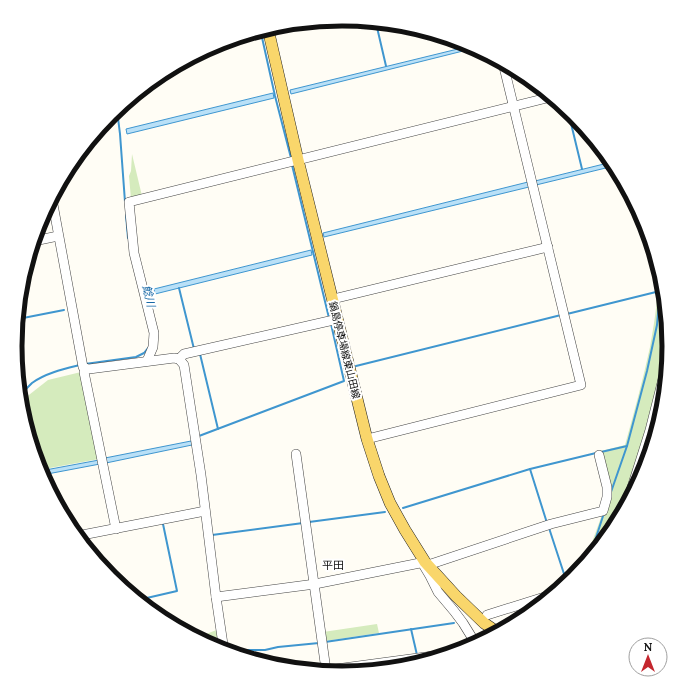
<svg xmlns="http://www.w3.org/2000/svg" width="684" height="693" viewBox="0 0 684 693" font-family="Lora,'Noto Sans JP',serif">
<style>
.green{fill:#d5ebbd}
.water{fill:#b9e0f7;stroke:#3f96cf}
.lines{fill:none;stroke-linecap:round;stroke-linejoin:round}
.stream{stroke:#3f96cf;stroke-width:2}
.minor-casing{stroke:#444;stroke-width:10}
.major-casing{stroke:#222;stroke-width:12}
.minor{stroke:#fff;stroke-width:9}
.major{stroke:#f9d66b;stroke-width:11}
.labels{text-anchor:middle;stroke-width:4;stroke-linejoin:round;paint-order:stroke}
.street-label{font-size:10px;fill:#111;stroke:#fff}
.water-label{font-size:11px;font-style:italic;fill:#1768a6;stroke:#fff}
.neighbourhood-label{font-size:11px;fill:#111;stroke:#fff}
.rim{fill:none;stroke:#111;stroke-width:5}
</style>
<rect width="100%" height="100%" fill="#fffdf5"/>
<g class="green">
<polygon points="132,154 142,196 131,199 129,176 131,171"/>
<path d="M656,262L663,283L668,339L666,351L631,484L619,519L614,528L584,564L610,493L601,451L625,445C634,412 643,380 650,347C655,319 660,291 656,262Z"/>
<polygon points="81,372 99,459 39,470 21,410 20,402 48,380"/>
<polygon points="665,385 663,411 644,472 640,479 654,431"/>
<polygon points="377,624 379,633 325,641 323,632"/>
<polygon points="219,629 221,649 217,649 196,638"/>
</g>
<g class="water">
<polygon points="470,46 475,48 291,94 290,90"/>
<polygon points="273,93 274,98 127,134 126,129"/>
<polygon points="612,162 614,166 536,185 535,181"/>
<polygon points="528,182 529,187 324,237 323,233"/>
<polygon points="311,250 312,255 155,294 154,289"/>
<polygon points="191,441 192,445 106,463 105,458"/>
<polygon points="99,460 100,464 42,475 40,471"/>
</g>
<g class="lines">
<g class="stream">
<polyline points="376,23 386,66"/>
<polyline points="261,33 275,96 291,158"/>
<polyline points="117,110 120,134 125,202"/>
<polyline points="568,111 582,169"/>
<polyline points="292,165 329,318"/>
<polyline points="126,215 128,238"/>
<polyline points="179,288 194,349"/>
<polyline points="146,295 154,291"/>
<polyline points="567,314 660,291"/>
<polyline points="18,319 64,310"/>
<polyline points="200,354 218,429"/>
<polyline points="85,364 136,357 144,353 148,348"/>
<polyline points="356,366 561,315"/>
<path d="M20,395C24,391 28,387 32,383C46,373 64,369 80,365"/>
<polyline points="199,438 199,436 344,381 331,324"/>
<polyline points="601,452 627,446"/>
<polyline points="530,469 547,523"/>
<polyline points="611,492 627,446 647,371 657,325 660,291 659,270"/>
<polyline points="403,508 530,469 596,453"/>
<polyline points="309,522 385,512"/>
<polyline points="549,528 567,583"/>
<polyline points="212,535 303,523"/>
<polyline points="589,559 604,513"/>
<polyline points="138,600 177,591 163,524"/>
<polyline points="411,629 417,655"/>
<polyline points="325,642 454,623"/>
<polyline points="228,652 244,650 265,650 278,647 319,643"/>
</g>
<g class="minor-casing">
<g id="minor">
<polyline points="52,199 83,367 85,368 89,369 174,358 179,359 184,365 201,475 216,597 224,651"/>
<polyline points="34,241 58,236"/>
<polyline points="333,299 548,247"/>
<polyline points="179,359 184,354 338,319"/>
<polyline points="147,361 153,347 154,333 134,253 129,202 551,97"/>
<polyline points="85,368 84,372 116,529"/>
<polyline points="367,439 581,385 503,63"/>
<polyline points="296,454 326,670"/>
<polyline points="627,503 650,430 668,359"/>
<polyline points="77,536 205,511"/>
<polyline points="428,565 551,524 603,511 607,497 607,487 599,455"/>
<polyline points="424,566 430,576 438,592 454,611 463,623 476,644"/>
<polyline points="216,597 315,584 425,562"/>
<polyline points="487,615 554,594"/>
<polyline points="321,671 448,654"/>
</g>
</g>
<g class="major-casing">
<polyline id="major" points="268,29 298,160 367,439 379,476 390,503 405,530 425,562 456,596 484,623 497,632"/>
</g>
<use href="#minor" class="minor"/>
<use href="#major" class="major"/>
</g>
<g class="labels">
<g class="street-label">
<text transform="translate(345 350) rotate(76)" y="4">鍋島停車場線東山田線</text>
</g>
<g class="water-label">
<text transform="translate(149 296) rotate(76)" y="4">鯰川</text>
</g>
<g class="neighbourhood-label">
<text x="333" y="569">平田</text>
</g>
</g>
<path d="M0 0H684V693H0ZM22 346a320 320 0 1 1 640 0a320 320 0 1 1-640 0Z" fill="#fff" fill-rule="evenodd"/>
<path class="rim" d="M22 346a320 320 0 1 1 640 0a320 320 0 1 1-640 0Z"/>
<g transform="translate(648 657)"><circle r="19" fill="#ffffff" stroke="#a0a0a0"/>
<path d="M0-3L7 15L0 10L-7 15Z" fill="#c4262e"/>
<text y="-6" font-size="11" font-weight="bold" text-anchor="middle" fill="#111111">N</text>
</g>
</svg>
